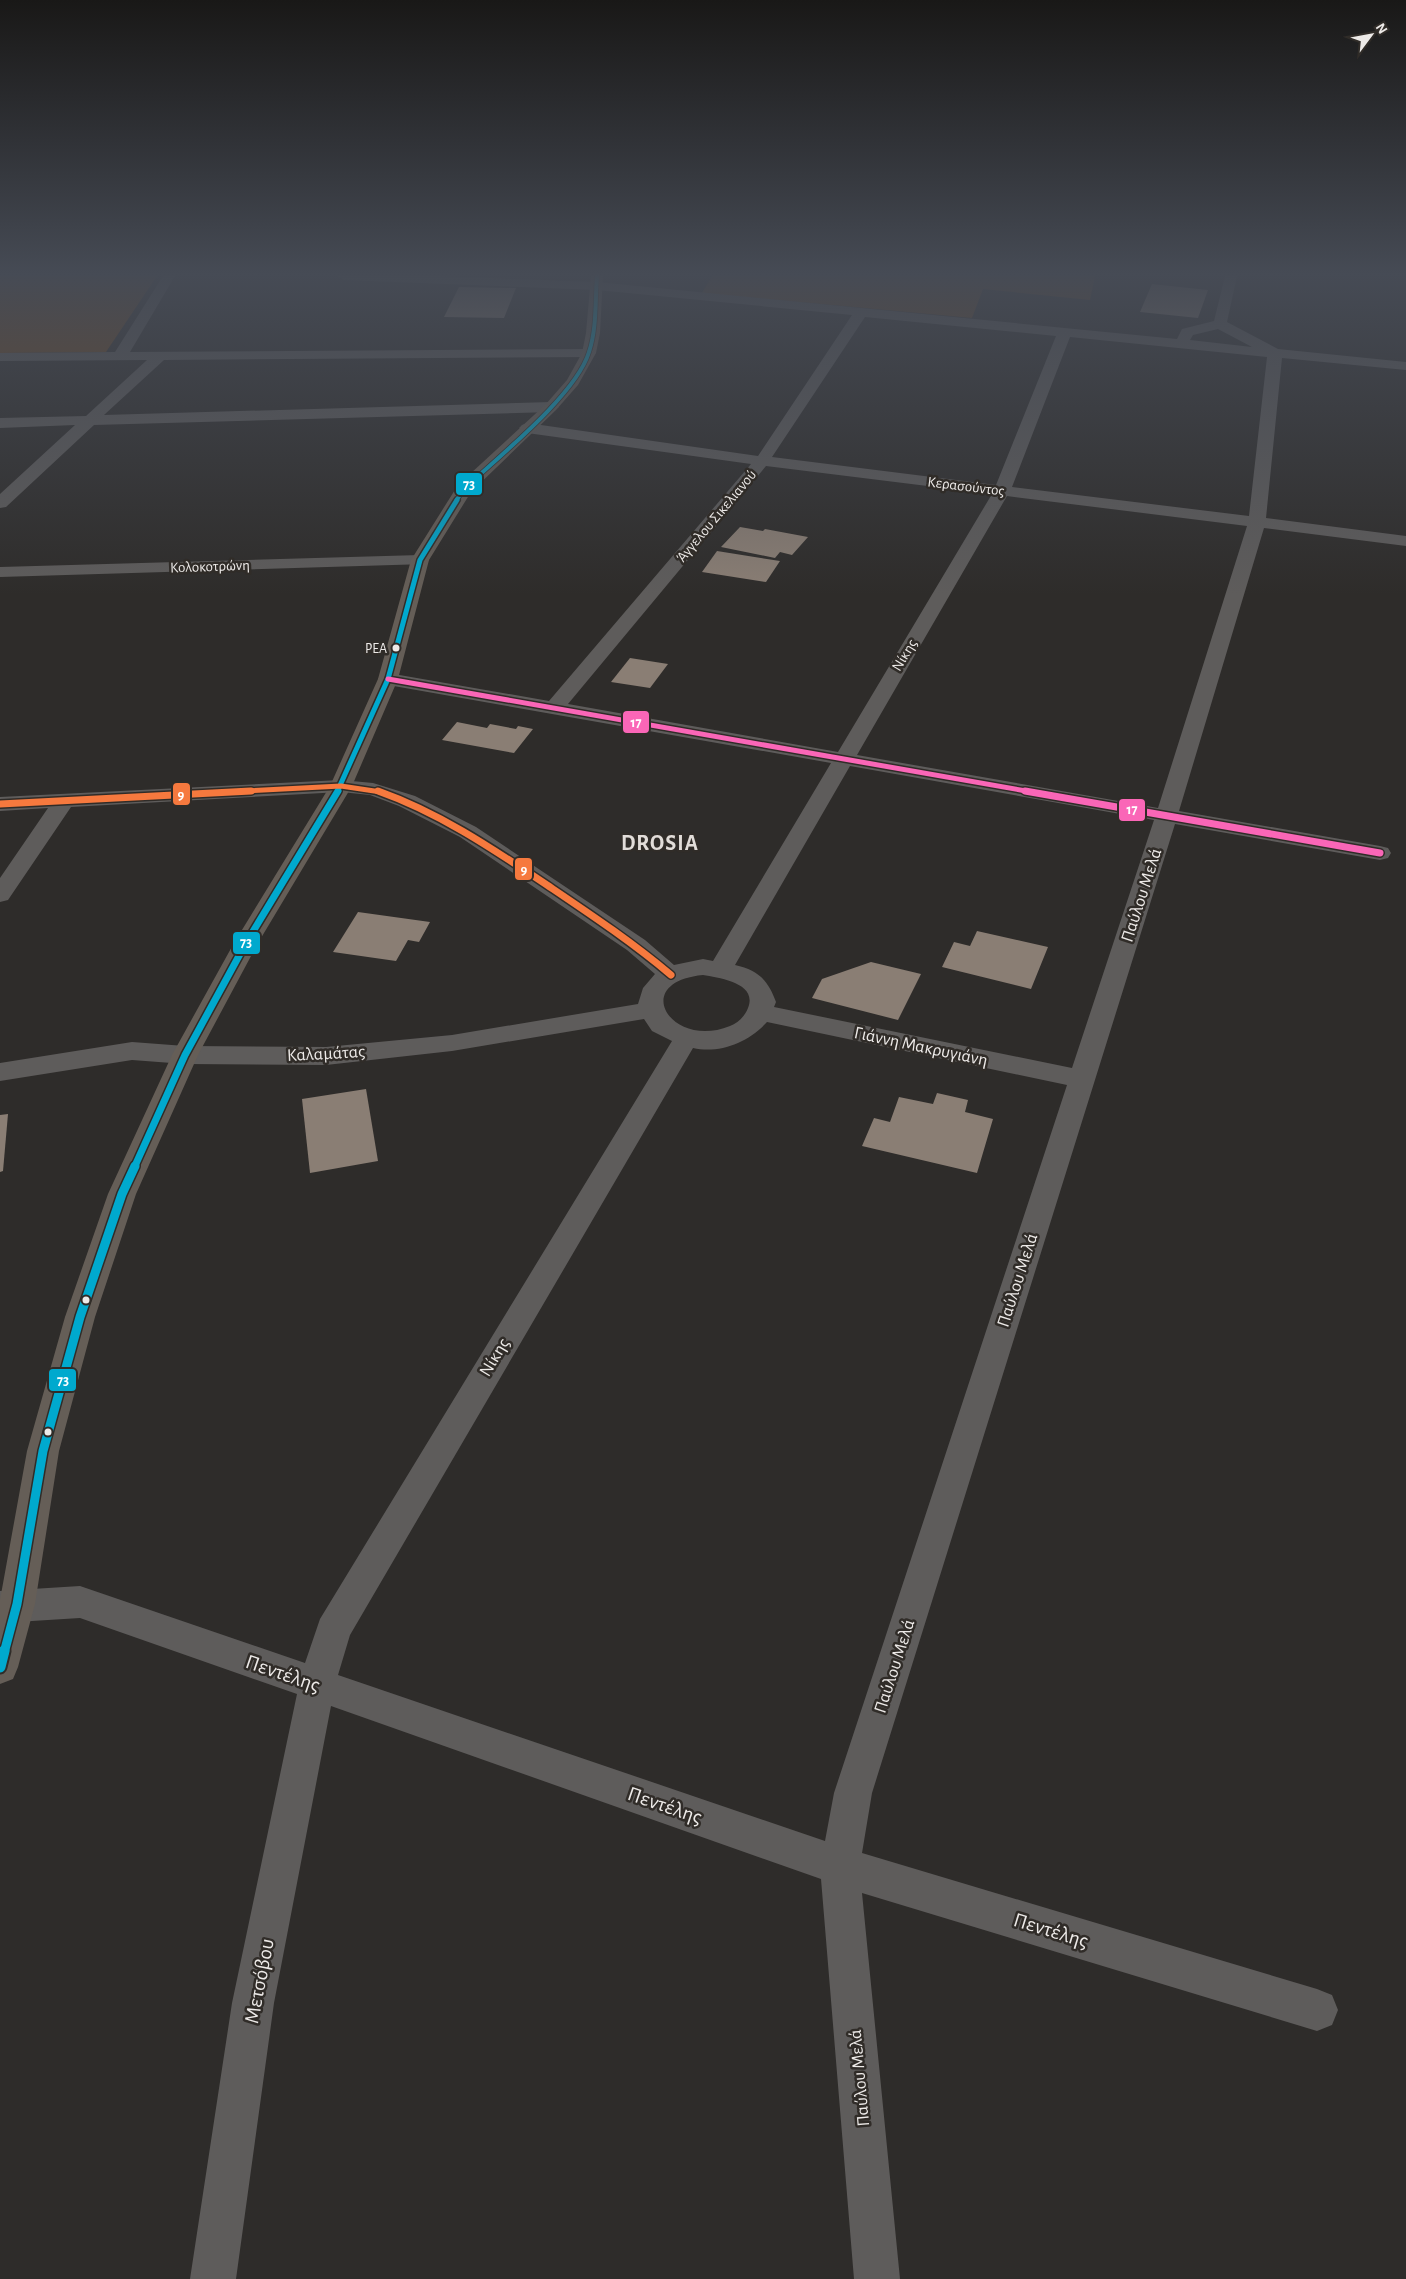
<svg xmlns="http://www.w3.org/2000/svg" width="1406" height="2279" viewBox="0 0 1406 2279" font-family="'Alegreya Sans',sans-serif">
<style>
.forest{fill:#71471d}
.building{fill:#8a7e74}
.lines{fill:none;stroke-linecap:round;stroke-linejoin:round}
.minor{fill:#5e5c5b;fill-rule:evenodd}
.major{fill:#655e57;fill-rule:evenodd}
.bus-1-far4-casing{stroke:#302c28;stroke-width:5.5}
.bus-1-far3-casing{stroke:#302c28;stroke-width:8}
.bus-1-far2-casing{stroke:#302c28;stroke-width:10}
.bus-1-far1-casing{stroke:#302c28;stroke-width:12}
.bus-1-casing{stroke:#302c28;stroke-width:15}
.bus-2-far1-casing{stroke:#302c28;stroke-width:8}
.bus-2-casing{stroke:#302c28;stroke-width:10}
.bus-3-far1-casing{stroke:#302c28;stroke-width:8}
.bus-3-casing{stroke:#302c28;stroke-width:10}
.bus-1-far4{stroke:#00a9ce;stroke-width:4}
.bus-1-far3{stroke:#00a9ce;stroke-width:5}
.bus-1-far2{stroke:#00a9ce;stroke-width:7}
.bus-1-far1{stroke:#00a9ce;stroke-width:9}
.bus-1{stroke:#00a9ce;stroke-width:11}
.bus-2-far1{stroke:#fa66b7;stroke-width:5}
.bus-2{stroke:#fa66b7;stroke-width:7}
.bus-3-far1{stroke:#f6793e;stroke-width:5}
.bus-3{stroke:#f6793e;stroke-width:7}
.bus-dot{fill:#edeae8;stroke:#302c28;stroke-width:2}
.labels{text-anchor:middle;stroke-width:5;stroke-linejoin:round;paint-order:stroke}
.far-bus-label{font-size:14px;fill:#edeae8;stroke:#302c28;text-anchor:end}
.far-street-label{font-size:15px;fill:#edeae8;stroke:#302c28}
.street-label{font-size:18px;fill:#edeae8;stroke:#302c28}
.near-street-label{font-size:21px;fill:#edeae8;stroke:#302c28}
.district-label{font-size:22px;font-weight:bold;letter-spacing:1px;fill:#e2ddd9;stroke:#302c28}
.line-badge{stroke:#302c28;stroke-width:2}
.badge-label{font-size:14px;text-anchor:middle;font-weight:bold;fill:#fff}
</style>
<rect width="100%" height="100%" fill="#2e2c2a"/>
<g class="forest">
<polygon points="0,276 157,276 106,352 0,353"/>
<polygon points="712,276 1095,276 1090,300 983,289 972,318 702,293"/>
</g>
<g class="building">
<polygon points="1152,284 1208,290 1198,318 1140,312"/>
<polygon points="459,287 516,288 504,318 444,317"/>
<polygon points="740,527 763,531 765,529 808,537 792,555 780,552 775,558 721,547"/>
<polygon points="717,551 780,561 766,582 702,572"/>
<polygon points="630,658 668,664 650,688 611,682"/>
<polygon points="457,722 487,728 490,724 516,729 518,726 533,729 514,753 442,740"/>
<polygon points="358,912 430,922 419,942 408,940 396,961 333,952"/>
<polygon points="977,931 1048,947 1031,989 942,967 954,942 970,946"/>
<polygon points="871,962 921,974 898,1020 812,998 822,979"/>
<polygon points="366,1089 378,1161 310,1173 302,1099"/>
<polygon points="937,1093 968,1100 965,1112 993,1119 977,1173 862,1146 874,1118 890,1122 899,1097 933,1104"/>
<polygon points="8,1114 3,1171 0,1172 0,1115"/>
</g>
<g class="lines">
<g class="minor">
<polygon points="163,276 175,276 130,352 589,349 596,353 589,357 164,360 104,415 551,402 559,407 551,412 94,425 6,507 0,508 0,494 75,425 0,428 0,418 86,416 147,360 0,361 0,353 115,352"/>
<path d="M338,276H437L597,282L1177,339L1182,329L1214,321L1225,276H1237L1227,322L1278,349L1406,362V370L1282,358L1266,518L1406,536V546L1264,528L1179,811L1380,846L1388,848L1391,853L1388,858L1380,860L1175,824L872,1793L862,1853L1317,1989L1332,1995L1338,2010L1332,2025L1317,2031L862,1893L900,2279H854L821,1879L331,1706L274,2003L236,2279H190L232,2003L297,1694L80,1618L0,1623V1591L80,1586L305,1663L320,1619L672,1041L652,1031L644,1019L452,1051L326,1065L185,1064L132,1060L0,1081V1063L132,1042L185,1046L326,1047L452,1035L638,1004L643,988L655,974L627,950L460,837L399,806L370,795L341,792L71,807L8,900L0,902V878L48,808L0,811V797L341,780L373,783L415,796L476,827L645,940L674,965L703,959L713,961L831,763L388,685L381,683L378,679L381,675L388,673L549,701L751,464L527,433L519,428L522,425L527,423L758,456L852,315L597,290L344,280ZM865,317L1056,336L996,485L772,457ZM1218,329L1252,347L1190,340L1193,335ZM1070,337L1267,357L1249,516L1012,487ZM766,466L992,494L838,752L568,704ZM1007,496L1247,526L1158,808L857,755ZM850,766L1154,820L1072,1068L774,1007L776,1002C768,980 758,970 735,965ZM703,975C720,978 758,983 748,1008C745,1016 738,1023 730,1026C671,1050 629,982 703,975ZM767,1022L1067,1085L834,1793L825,1841L338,1675L350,1635L693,1048C720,1054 749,1042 767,1022Z"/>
<polygon points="420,555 426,556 429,560 426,564 0,577 0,567"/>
</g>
<polygon class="major" points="591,276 603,276 600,333 596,353 578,385 556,410 471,492 429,560 398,679 352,786 258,943 198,1055 136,1194 95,1317 59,1451 35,1604 18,1667 13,1679 0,1684 0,1600 27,1451 65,1317 108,1194 172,1055 234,943 330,786 378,679 411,560 458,485 546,404 567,380 582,353 586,333"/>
<g class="bus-1-far4-casing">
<path id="bus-1-far4" d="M456,501L464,489C498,457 576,395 589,352C597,328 595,301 597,276"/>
</g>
<g class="bus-1-far3-casing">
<polyline id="bus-1-far3" points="337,792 388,679 420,560 457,500"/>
</g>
<g class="bus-1-far2-casing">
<polyline id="bus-1-far2" points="134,1168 185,1055 246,943 338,791"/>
</g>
<g class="bus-1-far1-casing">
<polyline id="bus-1-far1" points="4,1653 17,1604 43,1451 80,1317 122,1194 135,1166"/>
</g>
<g class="bus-1-casing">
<polyline id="bus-1" points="0,1667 4,1651"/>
</g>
<g class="bus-2-far1-casing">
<polyline id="bus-2-far1" points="388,679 1032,792"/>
</g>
<g class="bus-2-casing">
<polyline id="bus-2" points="1025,791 1380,853"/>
</g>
<g class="bus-3-far1-casing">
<polyline id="bus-3-far1" points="227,792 341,786 381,792"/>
</g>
<g class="bus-3-casing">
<g id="bus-3">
<path d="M378,791C440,813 493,849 547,885C590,914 632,942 671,975"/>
<polyline points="0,804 251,791"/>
</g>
</g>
<use href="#bus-1-far4" class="bus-1-far4"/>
<use href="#bus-1-far3" class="bus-1-far3"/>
<use href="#bus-1-far2" class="bus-1-far2"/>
<use href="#bus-1-far1" class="bus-1-far1"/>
<use href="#bus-1" class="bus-1"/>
<use href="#bus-2-far1" class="bus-2-far1"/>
<use href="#bus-2" class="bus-2"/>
<use href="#bus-3-far1" class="bus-3-far1"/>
<use href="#bus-3" class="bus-3"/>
</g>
<linearGradient id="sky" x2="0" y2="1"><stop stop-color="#191817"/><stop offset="0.46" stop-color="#464b55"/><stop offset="1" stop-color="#464b55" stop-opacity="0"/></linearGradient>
<rect width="1406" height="595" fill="url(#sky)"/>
<g class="bus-dot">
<circle cx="396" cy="648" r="4.5"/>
<circle cx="86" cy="1300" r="4.5"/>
<circle cx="48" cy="1432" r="4.5"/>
</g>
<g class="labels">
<g class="far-bus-label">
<text x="387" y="653">ΡΕΑ</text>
</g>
<g class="far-street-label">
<text transform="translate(966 486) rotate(7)" y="5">Κερασούντος</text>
<text transform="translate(716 516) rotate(-50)" y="5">Άγγελου Σικελιανού</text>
<text transform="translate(210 566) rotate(-2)" y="5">Κολοκοτρώνη</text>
<text transform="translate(904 655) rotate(-59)" y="5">Νίκης</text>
</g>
<g class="street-label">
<text transform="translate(1141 895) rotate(-72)" y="6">Παύλου Μελά</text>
<text transform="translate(921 1046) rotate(12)" y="6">Γιάννη Μακρυγιάνη</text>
<text transform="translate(326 1053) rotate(-3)" y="6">Καλαμάτας</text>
<text transform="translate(1017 1280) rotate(-72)" y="6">Παύλου Μελά</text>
<text transform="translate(494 1357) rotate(-59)" y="6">Νίκης</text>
<text transform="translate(894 1666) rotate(-72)" y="6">Παύλου Μελά</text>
<text transform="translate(859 2078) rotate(-95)" y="6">Παύλου Μελά</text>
</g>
<g class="near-street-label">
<text transform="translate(283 1673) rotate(19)" y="7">Πεντέλης</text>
<text transform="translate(665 1805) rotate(19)" y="7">Πεντέλης</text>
<text transform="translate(1051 1930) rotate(17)" y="7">Πεντέλης</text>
<text transform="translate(259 1981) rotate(-79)" y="7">Μετσόβου</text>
</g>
<g class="district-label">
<text x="660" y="850">DROSIA</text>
</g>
</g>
<g class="line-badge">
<rect x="455" y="472" width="28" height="24" rx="5" fill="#00a9ce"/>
<rect x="622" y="710" width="28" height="24" rx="5" fill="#fa66b7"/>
<rect x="172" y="782" width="19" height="24" rx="5" fill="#f6793e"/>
<rect x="1118" y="798" width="28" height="24" rx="5" fill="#fa66b7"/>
<rect x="514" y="857" width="19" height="24" rx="5" fill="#f6793e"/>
<rect x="232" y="931" width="29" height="24" rx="5" fill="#00a9ce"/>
<rect x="48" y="1368" width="29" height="24" rx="5" fill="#00a9ce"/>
</g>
<g class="badge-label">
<text x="469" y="489">73</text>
<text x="636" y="727">17</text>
<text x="181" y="799">9</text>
<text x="1132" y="814">17</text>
<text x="524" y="874">9</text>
<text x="246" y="947">73</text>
<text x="63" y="1385">73</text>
</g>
<g transform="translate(1371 35) rotate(58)" stroke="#302c28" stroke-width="4" paint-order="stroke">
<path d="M0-4L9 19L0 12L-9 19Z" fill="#edeae8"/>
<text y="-8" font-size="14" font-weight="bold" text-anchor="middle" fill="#edeae8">N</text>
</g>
</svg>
